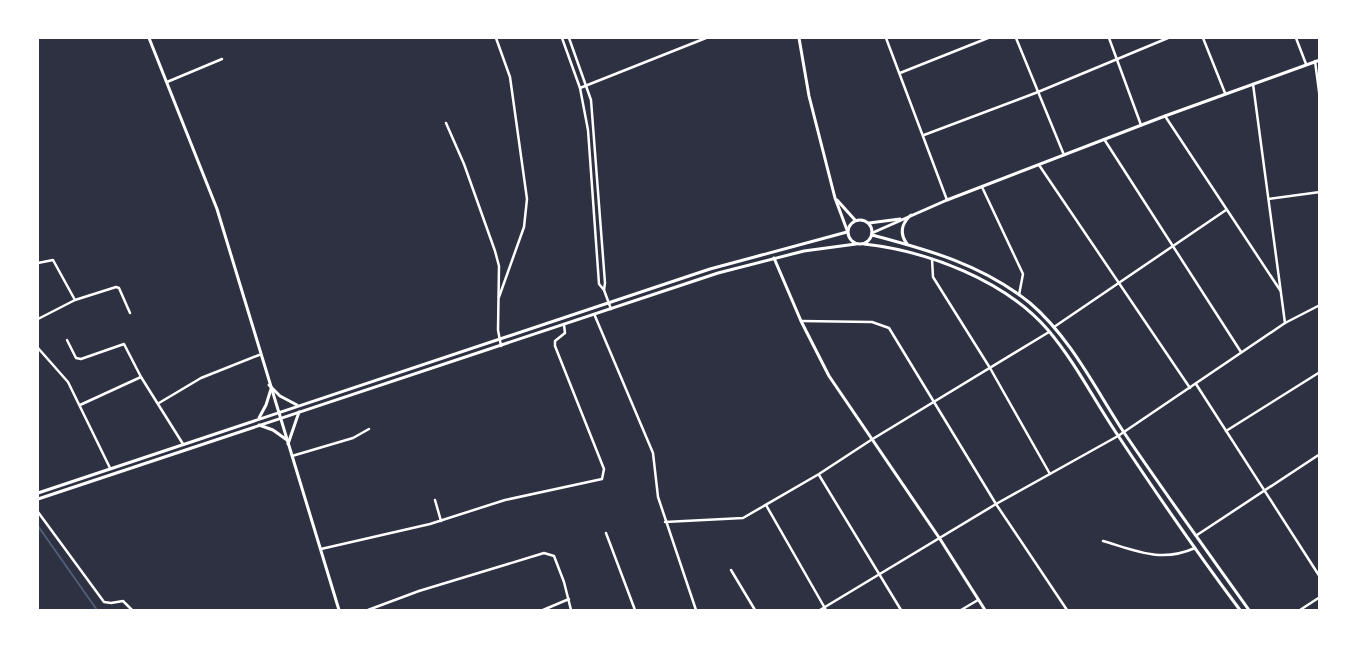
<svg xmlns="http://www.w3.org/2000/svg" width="1357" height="648" viewBox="0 0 1357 648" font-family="Roboto,sans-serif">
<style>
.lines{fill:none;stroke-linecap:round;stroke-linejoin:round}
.stream{stroke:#4f5d75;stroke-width:2}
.minor{stroke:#fff;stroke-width:2.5}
.tertiary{stroke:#fff;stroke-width:3}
.secondary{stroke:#fff;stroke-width:3}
</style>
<rect width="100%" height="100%" fill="#2d3142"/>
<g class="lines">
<polyline class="stream" points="38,526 97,610"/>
<g class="minor">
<polyline points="496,38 510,77 527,199 524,227 499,297"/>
<polyline points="562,38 580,88 588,130 599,284 604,290 611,309"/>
<polyline points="569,38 591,100 605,283 604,290"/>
<polyline points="886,38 947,200"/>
<polyline points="1016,38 1064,155"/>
<polyline points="1109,38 1141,125"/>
<polyline points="1203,38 1225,93"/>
<polyline points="1296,38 1306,64"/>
<polyline points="1315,61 1320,99"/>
<polyline points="900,73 988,38"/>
<polyline points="167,82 222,59"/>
<polyline points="1253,84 1285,323"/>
<polyline points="580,88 706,38"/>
<polyline points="1165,116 1280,290"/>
<polyline points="446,123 464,164 495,251 499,266 498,330 501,346"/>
<polyline points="924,135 1038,92 1168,38"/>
<polyline points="1104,139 1241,352"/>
<polyline points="1039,165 1190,388"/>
<polyline points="982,187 1023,274 1019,295"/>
<polyline points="1269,199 1320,192"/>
<polyline points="932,259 933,277 990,368 1050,474"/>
<polyline points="38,263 53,260 75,300 38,319"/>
<polyline points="75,300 116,287 119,288 130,313"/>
<polyline points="595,316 653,453 658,497 696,610"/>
<polyline points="801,321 872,322 889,328 996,504 1067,610"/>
<polyline points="1054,327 1226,210"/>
<polyline points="67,340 76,358 81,359 124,344 141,377 183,444"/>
<polyline points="38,348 68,382 110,468"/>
<polyline points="1196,384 1320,577"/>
<polyline points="159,403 201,378 259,355"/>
<polyline points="80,405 141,377"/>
<polyline points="1226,431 1320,372"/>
<polyline points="292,456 353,438 369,429"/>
<polyline points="819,475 901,610"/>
<polyline points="435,500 441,521"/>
<polyline points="766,505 826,610"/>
<polyline points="38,512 104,602 111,603 123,601 132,610"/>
<polyline points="665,522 743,518 819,474 871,440 1049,332"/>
<polyline points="606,533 635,610"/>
<polyline points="1197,535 1320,454"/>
<path d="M1103,541C1137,551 1161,563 1195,548"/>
<polyline points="321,549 430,524 505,500 602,479 604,469 555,346 555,341 565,333 564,325"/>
<polyline points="731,570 755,610"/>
<polyline points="368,610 419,591 544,553 554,556 564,582 571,610"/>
<polyline points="543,610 569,599"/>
<polyline points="820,610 996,504 1118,436 1285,323 1320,305"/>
<polyline points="961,610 978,600"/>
<polyline points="1300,610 1320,597"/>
</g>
<g class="tertiary">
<polyline points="149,38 217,209 339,610"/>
<polyline points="799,38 809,96 835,198 847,230"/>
<polyline points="837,200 855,220"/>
<polyline points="869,223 900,219"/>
<polyline points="872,233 947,200 1165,116 1320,60"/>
<polyline points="774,258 801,321 829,376 940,539 985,610"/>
</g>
<g class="secondary">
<circle cx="860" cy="232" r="12"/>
<path d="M872,235C929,250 983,265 1030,303C1070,337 1095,388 1123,431C1164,492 1207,551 1249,610"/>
<path d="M864,244C927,251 1005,280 1048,330C1076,363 1095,402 1119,437C1158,496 1198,554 1240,610"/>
<path d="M907,244C899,233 902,223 911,215"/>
<polyline points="269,385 280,396 297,405"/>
<polyline points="259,418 266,405 271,389"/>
<polyline points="259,425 273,430 287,440"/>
<polyline points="288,444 299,412"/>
<polyline points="38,493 710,269 847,232"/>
<polyline points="38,499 718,273 804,251 856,244"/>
</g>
</g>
<rect width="1357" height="648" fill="none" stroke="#ffffff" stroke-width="78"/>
</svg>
